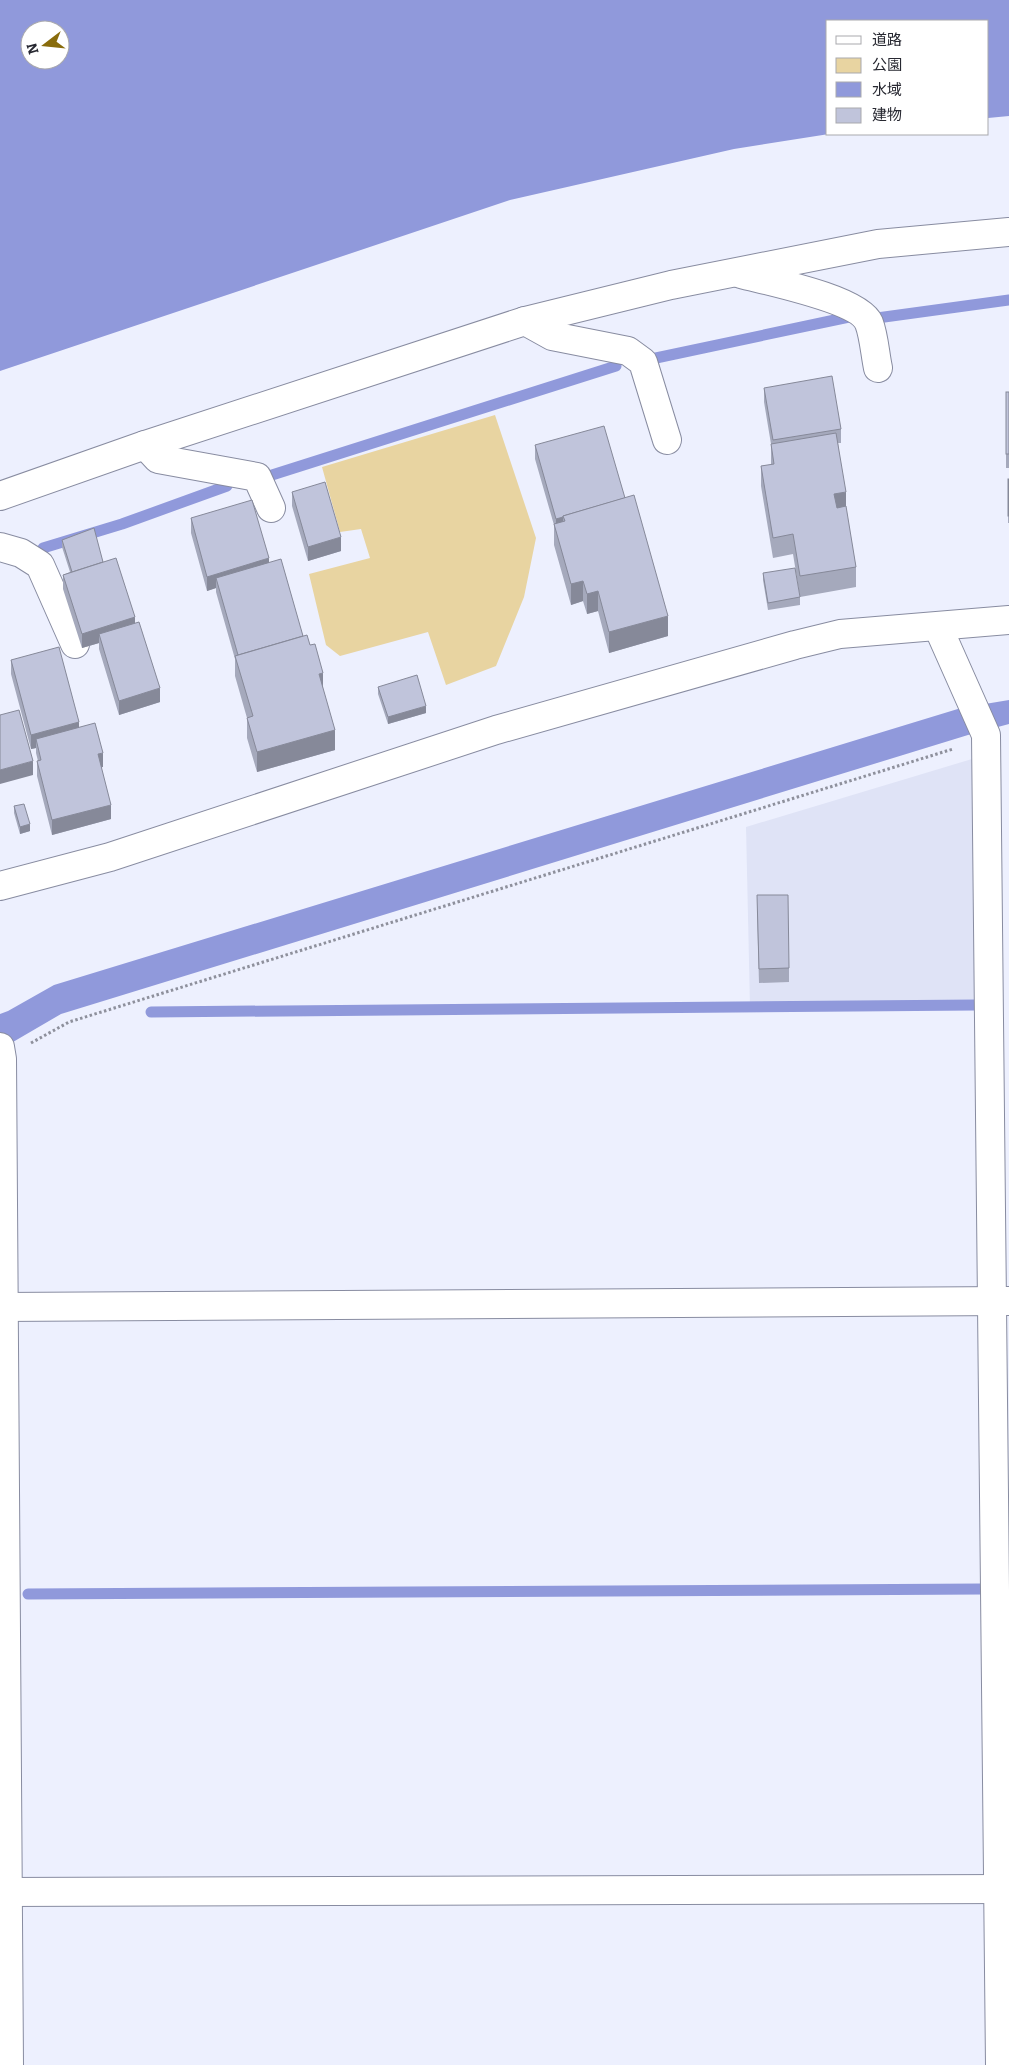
<svg xmlns="http://www.w3.org/2000/svg" width="1009" height="2065" viewBox="0 0 1009 2065" font-family="Bitter,'Noto Sans JP',serif">
<style>
.built{fill:#dfe3f6}
.green{fill:#e8d4a1}
.water{fill:#9099db;fill-rule:evenodd}
.lines{fill:none;stroke-linecap:round;stroke-linejoin:round}
.stream{stroke:#9099db;stroke-width:11}
.minor-casing{stroke:#888ca1;stroke-width:30}
.path{stroke:#8e909c;stroke-width:3;stroke-dasharray:2.5 2.5;stroke-linecap:butt}
.minor{stroke:#fff;stroke-width:28}
.wall{fill:#a5a9bc}
.shaded-wall{fill:#868999}
.building{fill:#c0c4db;stroke:#868999}
</style>
<rect width="100%" height="100%" fill="#edf0fe"/>
<polygon class="built" points="972,759 976,1005 750,1007 746,827"/>
<polygon class="green" points="495,415 536,538 524,597 496,666 446,685 428,632 340,656 326,645 309,574 370,558 361,529 340,532 322,467"/>
<g class="water">
<path d="M0,0H1009V116L988,118V21H828L829,134L734,149L510,200L0,371ZM30,30H60V60H30Z"/>
<polygon points="1009,700 1009,724 968,735 61,1014 13,1042 0,1047 0,1014 8,1011 54,985 961,708"/>
</g>
<g class="lines">
<g class="stream">
<polyline points="877,318 1009,300"/>
<polyline points="656,358 849,317"/>
<polyline points="272,475 616,366"/>
<polyline points="43,548 122,524 227,486"/>
<polyline points="151,1012 976,1005"/>
<polyline points="28,1594 982,1589"/>
</g>
<g class="minor-casing">
<g id="minor">
<path d="M741,274C767,281 859,299 869,323C874,336 875,354 878,368"/>
<polyline points="525,321 552,336 628,351 643,362 667,440"/>
<polyline points="145,445 158,459 257,477 271,508"/>
<polyline points="0,496 145,445 525,321 671,285 878,244 1009,232"/>
<polyline points="0,547 21,553 40,565 75,644"/>
<polyline points="938,627 986,735 1000,2065"/>
<polyline points="0,886 110,857 496,730 795,645 840,634 1009,620"/>
<polyline points="0,1047 2,1059 9,2065"/>
<polyline points="0,1307 1009,1301"/>
<polyline points="0,1892 1009,1889"/>
</g>
</g>
<polyline class="path" points="31,1043 69,1022 953,749"/>
<use href="#minor" class="minor"/>
</g>
<g class="wall">
<polygon points="764,388 841,429 841,443 838,443 846,511 856,567 856,587 800,597 793,554 773,558 761,486 761,466 771,465 771,444 764,402"/>
<rect x="1006" y="392" width="3" height="76"/>
<polygon points="535,445 625,498 668,636 609,653 598,611 587,614 583,601 571,605 554,545 554,525 535,459"/>
<rect x="1008" y="479" width="1" height="44"/>
<polygon points="292,492 341,551 308,561 292,506"/>
<polygon points="191,518 269,563 303,636 323,690 335,750 257,772 247,738 247,718 235,676 235,659 216,592 216,588 207,591 191,533"/>
<polygon points="62,540 103,562 135,623 160,702 119,715 99,649 99,643 82,648 63,589 63,575 70,572 62,547"/>
<polygon points="763,573 800,597 800,605 768,610 763,580"/>
<polygon points="11,660 79,727 103,767 101,767 111,819 52,835 37,776 37,761 38,761 36,753 36,748 31,749 11,674"/>
<polygon points="378,687 426,713 388,724 378,694"/>
<polygon points="14,806 30,831 20,834 14,813"/>
<polygon points="757,910 789,968 789,982 759,983"/>
</g>
<g class="shaded-wall">
<polygon points="846,492 846,512 834,515 834,494"/>
<polygon points="563,517 563,531 556,533 556,519"/>
<polygon points="341,537 341,551 308,561 308,547"/>
<polygon points="269,558 269,573 216,578 216,588 207,591 207,577"/>
<polygon points="583,581 583,601 571,605 571,584"/>
<polygon points="598,591 598,611 587,614 587,594"/>
<polygon points="668,616 668,636 609,653 609,632"/>
<polygon points="135,617 135,632 99,634 99,643 82,648 82,634"/>
<polygon points="323,673 323,693 319,674"/>
<polygon points="160,688 160,702 119,715 119,701"/>
<polygon points="426,706 426,713 388,724 388,717"/>
<polygon points="79,722 79,736 36,739 36,748 31,749 31,735"/>
<polygon points="335,730 335,750 257,772 257,752"/>
<polygon points="103,753 103,767 98,768 98,754"/>
<polygon points="33,761 33,775 0,784 0,770"/>
<polygon points="111,805 111,819 52,835 52,820"/>
<polygon points="30,824 30,831 20,834 20,827"/>
</g>
<g class="building">
<polygon points="832,376 841,429 773,440 764,388"/>
<rect x="1006" y="392" width="3" height="62"/>
<polygon points="604,426 625,498 563,516 563,517 556,519 535,445"/>
<polygon points="836,433 846,492 834,494 837,508 846,506 856,567 800,576 793,534 773,538 761,466 774,464 771,444"/>
<rect x="1008" y="479" width="1" height="37"/>
<polygon points="325,482 341,537 308,547 292,492"/>
<polygon points="634,495 668,616 609,632 598,591 587,594 583,581 571,584 554,524 565,521 563,516"/>
<polygon points="252,500 269,558 207,577 191,518"/>
<polygon points="94,528 103,562 72,572 62,540"/>
<polygon points="116,558 135,617 82,634 63,575"/>
<polygon points="281,559 303,636 238,655 216,578"/>
<polygon points="795,568 800,597 768,603 763,573"/>
<polygon points="139,622 160,688 119,701 99,634"/>
<polygon points="307,635 310,645 315,644 323,673 319,674 335,730 257,752 247,718 253,716 235,656"/>
<polygon points="59,647 79,722 31,735 11,660"/>
<polygon points="417,675 426,706 388,717 378,687"/>
<polygon points="19,710 33,761 0,770 0,715"/>
<polygon points="95,723 103,753 98,754 111,805 52,820 37,761 41,760 36,739"/>
<polygon points="24,804 30,824 20,827 14,806"/>
<polygon points="757,895 788,895 789,968 759,969"/>
</g>
<rect x="826" y="20" width="162" height="115" fill="#ffffff" stroke="#a9a9ad"/>
<rect x="836" y="36" width="25" height="8" fill="#ffffff" stroke="#a9a9ad"/>
<text x="872" y="45" font-size="15" fill="#272831">道路</text>
<rect x="836" y="58" width="25" height="15" fill="#e8d4a1" stroke="#a9a9ad"/>
<text x="872" y="70" font-size="15" fill="#272831">公園</text>
<rect x="836" y="82" width="25" height="15" fill="#9099db" stroke="#a9a9ad"/>
<text x="872" y="95" font-size="15" fill="#272831">水域</text>
<rect x="836" y="108" width="25" height="15" fill="#c0c4db" stroke="#a9a9ad"/>
<text x="872" y="120" font-size="15" fill="#272831">建物</text>
<g transform="translate(45 45) rotate(254)"><circle r="24" fill="#ffffff" stroke="#a9a9ad"/>
<path d="M0-4L9 19L0 12L-9 19Z" fill="#896c0c"/>
<text y="-8" font-size="14" font-weight="bold" text-anchor="middle" fill="#272831">N</text>
</g>
</svg>
